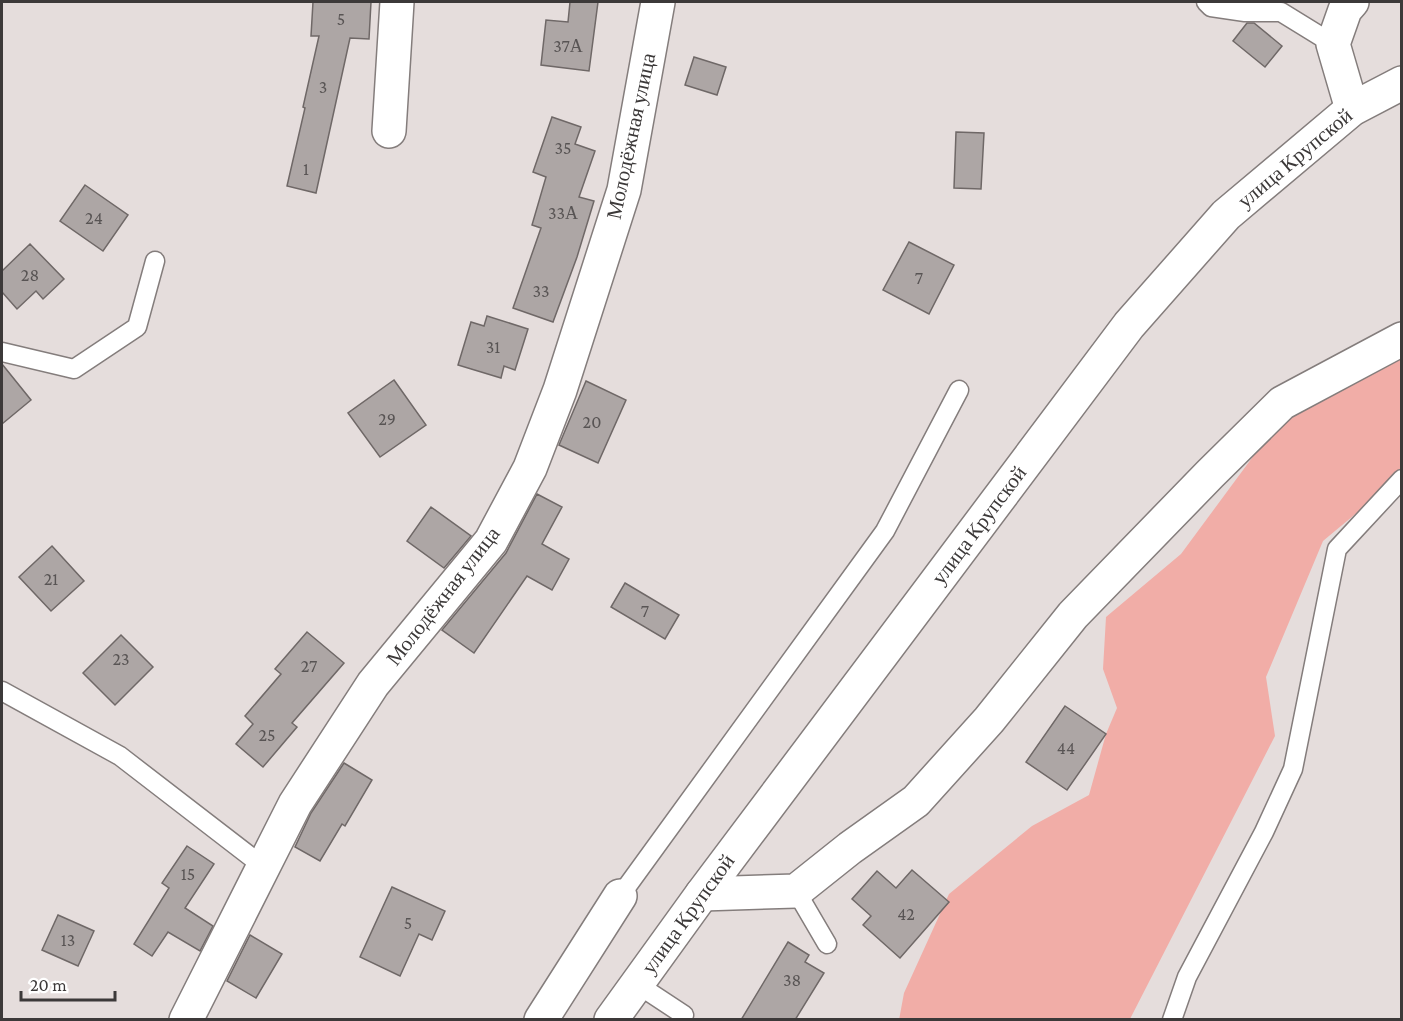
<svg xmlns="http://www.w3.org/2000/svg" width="1403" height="1021" viewBox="0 0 1403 1021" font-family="'Crimson Pro',serif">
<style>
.green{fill:#f1ada7}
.building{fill:#ada6a5;stroke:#6f6867;stroke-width:1.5}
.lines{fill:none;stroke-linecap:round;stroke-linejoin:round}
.service-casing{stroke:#847d7c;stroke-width:21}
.minor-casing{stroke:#847d7c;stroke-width:36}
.tertiary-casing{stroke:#847d7c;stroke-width:36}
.service{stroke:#fff;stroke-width:18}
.minor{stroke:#fff;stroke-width:33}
.tertiary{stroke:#fff;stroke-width:33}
.labels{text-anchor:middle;stroke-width:4.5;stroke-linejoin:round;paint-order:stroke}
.number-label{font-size:18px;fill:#585454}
.street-label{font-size:21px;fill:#3c3939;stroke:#fff}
</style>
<rect width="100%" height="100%" fill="#e5dddc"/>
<polygon class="green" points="1401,347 1401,476 1323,541 1266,677 1275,736 1130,1019 899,1020 904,993 949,894 1032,826 1089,795 1106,734 1117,708 1103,669 1106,617 1181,554 1263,443 1305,390"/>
<g class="building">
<polygon points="313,2 371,2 369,39 350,38 316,193 287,186 305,108 303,107 319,36 311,36"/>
<polygon points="570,2 598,2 589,71 541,65 546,20 568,22"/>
<polygon points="1247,23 1254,23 1282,46 1265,67 1233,41"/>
<polygon points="694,57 726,67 717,95 685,85"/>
<polygon points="552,117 581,127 575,144 595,151 579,197 594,201 577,257 553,322 513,308 541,228 532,225 546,177 533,172"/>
<polygon points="956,132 984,133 981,189 954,188"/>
<polygon points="85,185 128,215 103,251 60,221"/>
<polygon points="909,242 954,265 929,314 883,290"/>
<polygon points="30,244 64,279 43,299 36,291 17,309 2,292 2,271"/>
<polygon points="487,316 528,329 515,370 504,366 501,378 458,365 471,322 484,326"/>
<polygon points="2,364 31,400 2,424 2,363"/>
<polygon points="394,380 426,425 380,457 348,413"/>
<polygon points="586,381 626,400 598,463 559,445"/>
<polygon points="537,494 562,507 542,544 569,559 552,590 527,576 474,653 442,630 506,553"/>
<polygon points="431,507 471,536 444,568 407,541"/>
<polygon points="52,546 84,581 51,611 19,577"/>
<polygon points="625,583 679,615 665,639 611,607"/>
<polygon points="307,632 344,663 292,723 297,727 263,767 236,744 253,724 245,716 281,674 275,669"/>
<polygon points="121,635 153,667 115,705 83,673"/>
<polygon points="1065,706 1106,734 1067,790 1026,762"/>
<polygon points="344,763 372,780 345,826 342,824 320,861 295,847 311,813"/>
<polygon points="187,846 214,864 185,908 213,926 200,951 168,932 152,956 134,944 169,888 162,883"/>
<polygon points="912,870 949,902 900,958 863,925 871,916 852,899 877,871 896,888"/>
<polygon points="392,887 445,911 432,940 419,934 400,976 360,957"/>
<polygon points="58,915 94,931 78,966 42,950"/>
<polygon points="250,935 282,954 256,998 227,981"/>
<polygon points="788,942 809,955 805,962 824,973 795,1020 741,1020"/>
</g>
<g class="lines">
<g class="service-casing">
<g id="service">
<polyline points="1206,2 1211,7 1245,12 1281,12 1333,44"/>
<polyline points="2,352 74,369 137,327 155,261"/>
<polyline points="2,691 120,756 264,867"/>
<polyline points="796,891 827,944"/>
<polyline points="620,896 885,531 959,390"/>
<polyline points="637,984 684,1015"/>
<polyline points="1172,1020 1187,977 1264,832 1293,769 1337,549 1402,479"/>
</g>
</g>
<g class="minor-casing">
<g id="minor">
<polyline points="1352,109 1333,44 1345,10 1352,2"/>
<polyline points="389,131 397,2"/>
<polyline points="702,894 796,891 850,848 916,801 989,720 1073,615 1210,474 1282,403 1402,339"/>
<polyline points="186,1020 295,804 373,684 491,541 530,468 560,390 624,190 658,2"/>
<polyline points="541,1020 620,896"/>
</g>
</g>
<g class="tertiary-casing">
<polyline id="tertiary" points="611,1020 702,894 1129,325 1226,215 1352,109 1402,83"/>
</g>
<use href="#service" class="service"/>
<use href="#minor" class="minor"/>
<use href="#tertiary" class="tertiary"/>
</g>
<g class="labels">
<g class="number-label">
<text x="341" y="25">5</text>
<text x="568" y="52">37А</text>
<text x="323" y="93">3</text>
<text x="563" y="154">35</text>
<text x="306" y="175">1</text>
<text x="563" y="219">33А</text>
<text x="94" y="224">24</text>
<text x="30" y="281">28</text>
<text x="919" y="284">7</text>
<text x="541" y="297">33</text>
<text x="493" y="353">31</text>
<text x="387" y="425">29</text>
<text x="592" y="428">20</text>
<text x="51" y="585">21</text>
<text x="645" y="617">7</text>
<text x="121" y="665">23</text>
<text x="309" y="672">27</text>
<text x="267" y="741">25</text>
<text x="1066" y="754">44</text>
<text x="188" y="880">15</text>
<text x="906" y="920">42</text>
<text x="408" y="929">5</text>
<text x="68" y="946">13</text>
<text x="792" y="986">38</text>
</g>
<g class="street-label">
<text transform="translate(631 136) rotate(-78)" y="7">Молодёжная улица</text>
<text transform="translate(1295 158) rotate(-40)" y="7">улица Крупской</text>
<text transform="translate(979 525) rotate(-53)" y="7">улица Крупской</text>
<text transform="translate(443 596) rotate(-52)" y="7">Молодёжная улица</text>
<text transform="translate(688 914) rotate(-54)" y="7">улица Крупской</text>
</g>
</g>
<rect width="1403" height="1021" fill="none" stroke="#3c3939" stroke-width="6"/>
<path d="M21 991v9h94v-9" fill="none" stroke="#3c3939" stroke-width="3"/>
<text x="30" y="991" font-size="18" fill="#3c3939" stroke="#ffffff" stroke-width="4.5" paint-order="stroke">20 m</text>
</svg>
